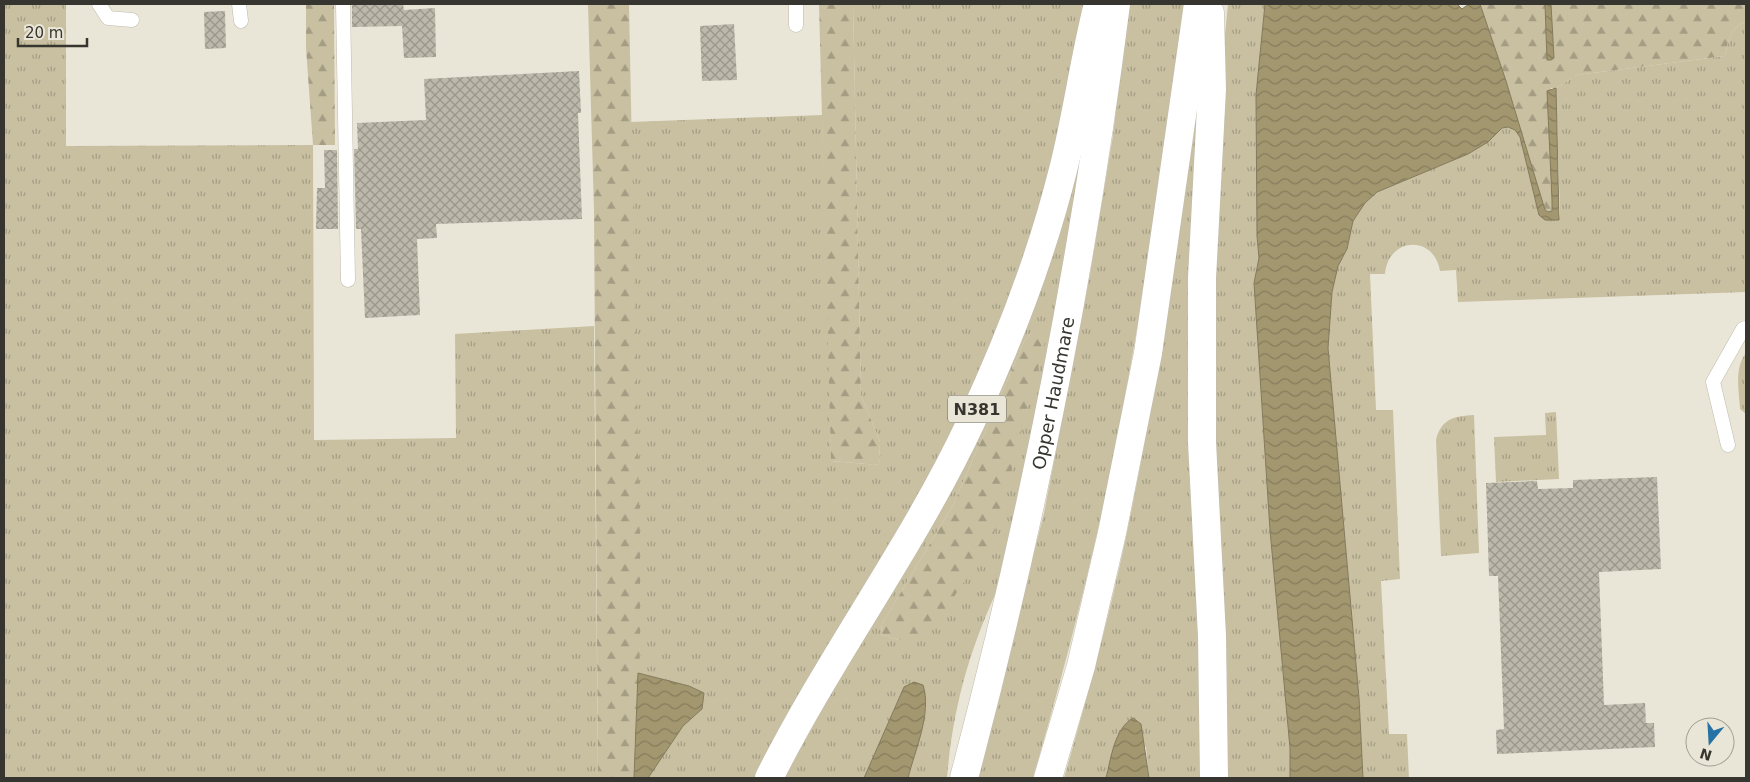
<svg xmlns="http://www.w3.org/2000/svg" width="1750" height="782" font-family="'DejaVu Sans',sans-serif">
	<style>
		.grass { fill: url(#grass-tufts); fill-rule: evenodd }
		.forest { fill: url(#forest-firs) }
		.water { fill: url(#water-waves); stroke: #827a5c }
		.building { fill: url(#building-cross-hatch) }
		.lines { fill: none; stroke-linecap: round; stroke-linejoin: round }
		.lane-casing { stroke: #bfbbad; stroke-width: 15 }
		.highway-casing { stroke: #bfbbad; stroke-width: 29 }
		.lane { stroke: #fff; stroke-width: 14 }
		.highway { stroke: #fff; stroke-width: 28 }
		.labels { text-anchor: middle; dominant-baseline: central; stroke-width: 4.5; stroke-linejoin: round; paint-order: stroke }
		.shield { fill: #eae6d7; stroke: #6c6a61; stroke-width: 1 }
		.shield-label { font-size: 16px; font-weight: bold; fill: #36352f }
		.street-label { font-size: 18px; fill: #36352f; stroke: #eae6d7 }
	</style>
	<defs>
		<pattern id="grass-tufts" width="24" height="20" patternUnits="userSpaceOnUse" patternTransform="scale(1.25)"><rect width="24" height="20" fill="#c9c0a2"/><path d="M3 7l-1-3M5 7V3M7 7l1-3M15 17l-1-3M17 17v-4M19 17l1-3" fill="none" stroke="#a49d84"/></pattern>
		<pattern id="forest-firs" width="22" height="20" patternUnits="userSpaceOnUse" patternTransform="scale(1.25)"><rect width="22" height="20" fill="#c9c0a2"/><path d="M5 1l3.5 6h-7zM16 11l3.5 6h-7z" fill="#a49d84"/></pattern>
		<pattern id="water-waves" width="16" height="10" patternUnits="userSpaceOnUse" patternTransform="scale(1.25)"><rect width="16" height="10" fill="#a3976f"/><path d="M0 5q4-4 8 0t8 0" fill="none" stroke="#867c5c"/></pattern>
		<pattern id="building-cross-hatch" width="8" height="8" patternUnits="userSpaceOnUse" patternTransform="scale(1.25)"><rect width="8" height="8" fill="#bcb8aa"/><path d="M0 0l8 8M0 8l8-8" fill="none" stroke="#9a968b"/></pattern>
	</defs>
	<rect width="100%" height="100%" fill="#eae6d7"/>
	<path class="grass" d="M 4,4 L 66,4 L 66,146 L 313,145 L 314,440 L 456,438 L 455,334 L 594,326 L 598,778 L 4,778 Z
		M 853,4 L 1088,4 L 1068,125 L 981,381 L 762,778 L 648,778 L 683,726 L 702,709 L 704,693 L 689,686 L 638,673 L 640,648 L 630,122 L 822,115 L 829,309 L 831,461 L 879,465 L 880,442 L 861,395 Z
		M 1128,4 L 1184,4 C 1161,180 1137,355 1098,529 C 1079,613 1057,695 1033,778 L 976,778 L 1044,513 L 1090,274 L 1113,135 Z
		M 1228,4 L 1265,4 L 1256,95 L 1257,236 L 1259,258 L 1254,283 L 1270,530 L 1290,748 L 1290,778 L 1223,778 L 1209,379 L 1224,44 Z
		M 1746,22 L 1746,292 L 1458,302 L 1456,270 L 1440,271 C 1434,234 1388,237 1385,274 L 1370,274 L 1376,410 L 1393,410 L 1400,579 L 1381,581 L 1389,734 L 1407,734 L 1409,778 L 1363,778 L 1359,698 L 1328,348 L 1332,292 L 1338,266 L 1347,249 L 1353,221 L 1365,203 L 1377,192 L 1468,154 L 1488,142 L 1501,128 L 1507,127 L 1515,130 L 1520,137 L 1539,215 L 1559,219 L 1560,214 L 1556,88 L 1577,75 L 1725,56 C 1729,40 1729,28 1746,22 Z
		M 1198,104 L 1207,778 L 1149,778 L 1146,747 L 1117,738 L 1106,778 L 1064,778 C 1087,698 1109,618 1126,537 C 1156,394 1177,249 1198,104 Z
		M 1087,129 L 1064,270 L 1001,582 C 970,647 953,706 947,778 L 908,778 L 926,708 L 904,687 L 864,778 L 779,778 L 898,574 ZM 1033,330 L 899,640 L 881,634 L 882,624 L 953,505 L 1024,342 Z
		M 1746,353 L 1746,414 L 1740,409 C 1739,391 1734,368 1746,353 Z
		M 1556,412 L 1559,479 L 1496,482 L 1494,437 L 1546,435 L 1545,413 Z
		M 1474,415 L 1479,553 L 1441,556 L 1436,440 C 1441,419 1454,416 1474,415 Z"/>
	<path class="forest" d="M 306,4 L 334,4 L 335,145 L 313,145 L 306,48 Z
		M 588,4 L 629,4 L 640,549 L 640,648 L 634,778 L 598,778 L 594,211 Z
		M 819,4 L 853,4 L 861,395 L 880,442 L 879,465 L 831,461 Z
		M 1480,4 L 1545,4 L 1547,60 L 1554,58 L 1551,4 L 1746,4 L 1746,22 C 1729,28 1729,40 1725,56 L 1577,75 L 1556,88 L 1551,88 L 1552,200 L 1552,211 L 1548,212 L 1545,210 L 1506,81 Z
		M 1033,330 L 1045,342 L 992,541 L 927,636 L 899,640 L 881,634 L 882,624 L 953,505 L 1024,342 Z"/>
	<path class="water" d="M 1265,4 L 1457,4 L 1462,9 L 1469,4 L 1480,4 L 1506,81 L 1545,210 L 1548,212 L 1552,211 L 1552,200 L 1547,91 L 1556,88 L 1559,220 L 1545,220 L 1539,215 L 1520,137 L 1515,130 L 1508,127 L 1502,128 L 1488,142 L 1468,154 L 1377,192 L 1365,203 L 1353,221 L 1347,249 L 1338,266 L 1332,292 L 1328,348 L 1359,698 L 1363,778 L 1290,778 L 1290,748 L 1270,530 L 1254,283 L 1259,258 L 1257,236 L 1256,95 Z
		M 1545,4 L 1551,4 L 1554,58 L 1551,60 L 1547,60 Z
		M 638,673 L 689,686 L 704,693 L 702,709 L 683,726 L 648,778 L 634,778 Z
		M 914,682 L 923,685 C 932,713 915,750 908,778 L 864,778 L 904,687 Z
		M 1133,718 L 1141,724 L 1149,778 L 1106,778 C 1111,759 1114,729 1133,718 Z"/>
	<path class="building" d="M 352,4 L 403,4 L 404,10 L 435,8 L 436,57 L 404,58 L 402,26 L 352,27 Z
		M 225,11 L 226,48 L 205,49 L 204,12 Z
		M 734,24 L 737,80 L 702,81 L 700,26 Z
		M 579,71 L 581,113 L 578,113 L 582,219 L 436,224 L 437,238 L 417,239 L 420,315 L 365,318 L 361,229 L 356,229 L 354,149 L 358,149 L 357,123 L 426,120 L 424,79 Z
		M 324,150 L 337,150 L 338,229 L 316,229 L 317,188 L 325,188 Z
		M 1657,477 L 1661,569 L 1599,572 L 1604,705 L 1645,703 L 1646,723 L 1654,723 L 1655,747 L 1497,754 L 1496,730 L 1504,729 L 1498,576 L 1489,576 L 1486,483 L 1537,481 L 1538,489 L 1573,488 L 1573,480 Z"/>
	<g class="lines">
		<g class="lane-casing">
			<path id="lane" d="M 99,4 L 108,18 L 132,20
				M 239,4 L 241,21
				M 343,4 L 348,280
				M 796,25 L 796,4
				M 1728,445 L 1713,382 L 1743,329 L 1746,328"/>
		</g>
		<g class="highway-casing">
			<g id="highway">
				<path d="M 1210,13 L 1212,89 L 1202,278 L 1202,442 L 1212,636 L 1214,778"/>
				<path d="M 769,778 C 830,656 913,546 971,422 C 1007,345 1042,254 1063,170 C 1077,115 1084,59 1098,4"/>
				<path id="s1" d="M 964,778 C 1032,522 1083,266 1116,4"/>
				<path d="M 1048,778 L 1081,666 L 1112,533 L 1148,353 L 1198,4"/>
			</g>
		</g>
		<use href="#lane" class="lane"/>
		<use href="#highway" class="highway"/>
	</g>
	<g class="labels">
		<rect class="shield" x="948" y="395.5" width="58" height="27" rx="4"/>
		<g class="shield-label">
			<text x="977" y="409">N381</text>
		</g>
		<g class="street-label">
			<text stroke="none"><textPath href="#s1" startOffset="395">Opper Haudmare</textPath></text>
		</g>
	</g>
	<rect width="1750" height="782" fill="none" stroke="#36352f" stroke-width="10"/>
	<g transform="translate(1710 742) rotate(198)"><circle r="24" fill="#eae6d7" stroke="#a29f94"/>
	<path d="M0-4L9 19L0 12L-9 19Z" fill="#2672a5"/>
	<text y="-8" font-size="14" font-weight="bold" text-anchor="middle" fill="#36352f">N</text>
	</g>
	<path d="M18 38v8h69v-8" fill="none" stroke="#36352f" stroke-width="2.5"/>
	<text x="25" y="38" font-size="15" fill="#36352f" stroke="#eae6d7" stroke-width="4" paint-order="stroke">20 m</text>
</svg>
